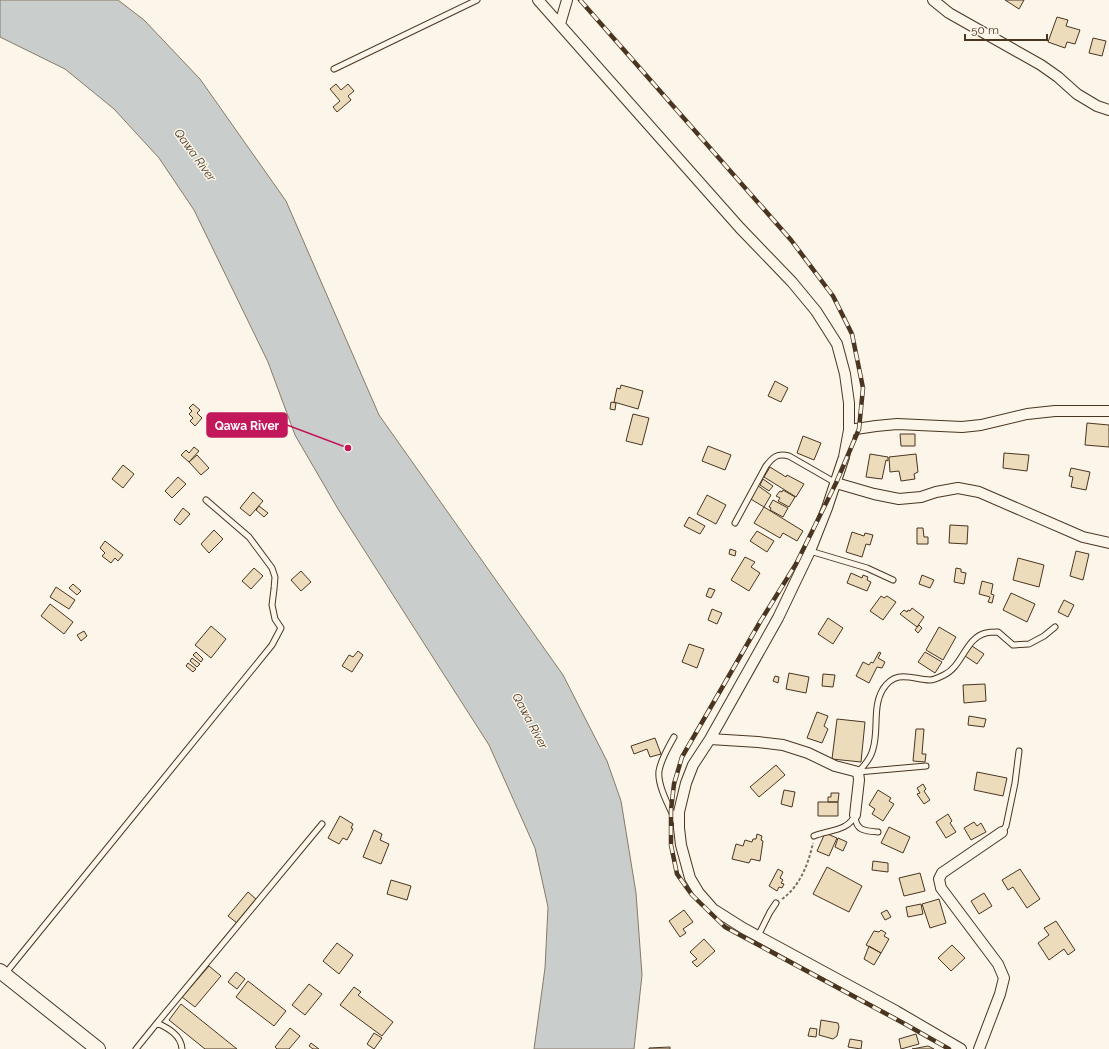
<svg xmlns="http://www.w3.org/2000/svg" width="1109" height="1049" font-family="Raleway,sans-serif">
	<style>
		.water { fill: #c9cecd; stroke: #887966 }
		.building { fill: #ecdcbc; stroke: #4a3520 }
		.lines { fill: none; stroke-linecap: round; stroke-linejoin: round }
		.lane-casing { stroke: #4a3520; stroke-width: 7 }
		.street-casing { stroke: #4a3520; stroke-width: 12 }
		.secondary-casing { stroke: #4a3520; stroke-width: 16 }
		.path { stroke: #7f6f5c; stroke-width: 2; stroke-dasharray: 3 2; stroke-linecap: butt }
		.lane { stroke: #fbf6e9; stroke-width: 5 }
		.street { stroke: #fbf6e9; stroke-width: 10 }
		.secondary { stroke: #fbf6e9; stroke-width: 14 }
		.rail-casing { stroke: #4a3520; stroke-width: 4.5 }
		.rail { stroke: #fbf6e9; stroke-width: 3; stroke-dasharray: 9; stroke-linecap: butt }
		.labels { text-anchor: middle; dominant-baseline: central; stroke-width: 3; stroke-linejoin: round; paint-order: stroke }
		.water-label { font-size: 12px; font-style: italic; fill: #4a3520; stroke: #fbf6e9 }
		.leader { fill: none; stroke: #c2185b; stroke-width: 1.5 }
		.callout-dot { fill: #c2185b; stroke: #fbf6e9; stroke-width: 1.5 }
		.callout { fill: #c2185b; stroke: #c2185b; stroke-width: 1.5 }
		.callout-label { font-size: 12px; text-anchor: middle; font-weight: bold; fill: #fff }
	</style>
	<rect width="100%" height="100%" fill="#fbf6e9"/>
	<path class="water" d="M 0,0 L 118,0 L 144,20 L 200,79 L 286,201 L 379,415 L 563,675 L 607,761 L 621,801 L 636,893 L 642,975 L 634,1049 L 534,1049 L 545,968 L 548,907 L 535,848 L 489,745 L 338,509 L 295,435 L 268,362 L 194,210 L 159,158 L 114,109 L 65,69 L 0,37 Z"/>
	<path class="building" d="M 1005,0 L 1024,0 L 1019,9 Z
		M 1057,17 L 1068,20 L 1066,26 L 1080,30 L 1075,44 L 1067,42 L 1065,48 L 1048,42 Z
		M 1093,38 L 1106,41 L 1102,56 L 1089,53 Z
		M 336,84 L 341,90 L 348,84 L 354,91 L 348,96 L 351,100 L 337,112 L 333,107 L 340,101 L 330,89 Z
		M 775,381 L 788,388 L 781,402 L 768,396 Z
		M 621,385 L 643,391 L 638,409 L 614,402 L 617,388 L 620,389 Z
		M 611,402 L 616,403 L 615,410 L 610,409 Z
		M 193,404 L 200,410 L 197,413 L 202,418 L 195,426 L 190,421 L 193,418 L 189,414 L 192,411 L 189,408 Z
		M 633,414 L 649,418 L 642,445 L 626,441 Z
		M 1087,423 L 1109,425 L 1109,447 L 1085,445 Z
		M 900,434 L 915,434 L 915,446 L 901,446 Z
		M 803,436 L 821,443 L 814,460 L 797,453 Z
		M 708,446 L 731,455 L 725,470 L 702,461 Z
		M 194,447 L 199,451 L 189,462 L 181,455 L 186,450 L 189,453 Z
		M 1004,453 L 1029,455 L 1027,471 L 1003,468 Z
		M 870,454 L 888,457 L 888,461 L 886,460 L 882,479 L 866,477 Z
		M 916,454 L 918,472 L 914,474 L 915,479 L 901,481 L 899,471 L 890,472 L 889,457 Z
		M 197,455 L 209,468 L 201,475 L 189,462 Z
		M 123,465 L 134,474 L 123,488 L 112,479 Z
		M 770,467 L 786,477 L 787,475 L 804,484 L 796,497 L 764,477 Z
		M 1071,468 L 1090,472 L 1086,490 L 1071,487 L 1073,477 L 1069,476 Z
		M 178,477 L 186,484 L 172,498 L 165,491 Z
		M 763,479 L 773,486 L 769,491 L 760,485 Z
		M 757,485 L 771,495 L 764,507 L 749,498 Z
		M 783,490 L 795,497 L 789,507 L 778,501 L 780,498 L 776,496 L 780,491 L 782,492 Z
		M 253,492 L 263,501 L 250,516 L 240,508 Z
		M 707,495 L 726,505 L 716,524 L 697,514 Z
		M 773,500 L 788,508 L 783,517 L 770,510 L 771,508 L 769,507 Z
		M 259,506 L 268,513 L 264,517 L 256,510 Z
		M 764,507 L 803,531 L 797,541 L 783,533 L 780,538 L 754,523 Z
		M 183,508 L 190,514 L 180,525 L 174,520 Z
		M 689,517 L 705,526 L 700,534 L 684,526 Z
		M 950,525 L 968,526 L 967,544 L 949,543 Z
		M 917,528 L 923,528 L 924,537 L 928,537 L 928,544 L 917,544 Z
		M 214,530 L 223,539 L 209,553 L 201,544 Z
		M 757,531 L 774,541 L 767,552 L 750,541 Z
		M 852,532 L 864,536 L 865,533 L 873,535 L 870,545 L 866,544 L 862,557 L 846,552 Z
		M 105,541 L 123,555 L 118,561 L 115,558 L 111,563 L 102,556 L 105,553 L 100,548 Z
		M 730,549 L 736,551 L 735,556 L 729,554 Z
		M 1076,551 L 1089,554 L 1083,580 L 1070,576 Z
		M 745,557 L 755,562 L 751,567 L 760,573 L 749,591 L 731,580 Z
		M 1018,558 L 1044,565 L 1039,587 L 1013,580 Z
		M 254,568 L 263,576 L 251,589 L 242,581 Z
		M 956,568 L 961,569 L 961,572 L 966,573 L 964,584 L 954,582 Z
		M 301,571 L 311,582 L 301,591 L 291,580 Z
		M 851,573 L 862,578 L 863,575 L 868,577 L 867,580 L 871,582 L 867,591 L 847,583 Z
		M 922,575 L 934,580 L 930,588 L 919,584 Z
		M 982,581 L 993,584 L 991,594 L 994,595 L 992,603 L 988,602 L 990,597 L 979,594 Z
		M 73,584 L 81,591 L 77,595 L 69,588 Z
		M 56,587 L 75,600 L 69,609 L 50,597 Z
		M 709,588 L 715,590 L 711,598 L 706,596 Z
		M 1011,593 L 1035,604 L 1027,622 L 1003,610 Z
		M 881,596 L 884,598 L 887,596 L 896,602 L 883,620 L 870,611 Z
		M 1064,600 L 1074,605 L 1068,617 L 1058,612 Z
		M 50,604 L 73,622 L 64,634 L 41,616 Z
		M 912,608 L 924,617 L 917,627 L 900,614 L 904,610 L 907,612 L 908,610 L 910,611 Z
		M 712,609 L 722,613 L 717,624 L 708,620 Z
		M 828,618 L 843,628 L 833,644 L 818,634 Z
		M 919,625 L 922,628 L 918,633 L 915,630 Z
		M 211,626 L 226,639 L 211,658 L 195,645 Z
		M 939,627 L 956,637 L 943,660 L 926,650 Z
		M 84,631 L 87,636 L 81,641 L 77,635 Z
		M 689,644 L 704,649 L 697,668 L 682,662 Z
		M 972,646 L 984,654 L 977,664 L 965,656 Z
		M 358,651 L 363,655 L 352,672 L 342,666 L 349,655 L 353,657 Z
		M 196,652 L 203,659 L 201,662 L 193,655 Z
		M 879,652 L 881,653 L 878,658 L 885,662 L 882,668 L 877,667 L 869,683 L 856,676 L 863,662 L 869,665 L 871,662 L 873,663 Z
		M 925,652 L 942,662 L 935,673 L 918,662 Z
		M 192,658 L 200,664 L 197,667 L 190,661 Z
		M 188,663 L 196,669 L 193,672 L 186,666 Z
		M 789,673 L 809,677 L 806,693 L 786,689 Z
		M 823,674 L 835,675 L 833,687 L 822,686 Z
		M 775,676 L 779,677 L 778,683 L 773,681 Z
		M 985,684 L 986,701 L 964,703 L 963,685 Z
		M 817,712 L 828,716 L 824,726 L 828,729 L 822,743 L 807,738 Z
		M 969,716 L 986,719 L 984,727 L 968,725 Z
		M 837,719 L 865,722 L 861,762 L 832,759 Z
		M 916,729 L 924,729 L 922,754 L 926,754 L 925,762 L 913,761 Z
		M 655,738 L 661,754 L 650,757 L 647,749 L 634,754 L 631,746 Z
		M 776,765 L 785,775 L 759,797 L 750,787 Z
		M 977,772 L 1007,778 L 1003,796 L 974,790 Z
		M 923,784 L 926,789 L 924,791 L 930,800 L 924,804 L 917,794 L 920,793 L 917,788 Z
		M 784,790 L 795,792 L 792,807 L 781,804 Z
		M 878,790 L 891,798 L 889,801 L 894,804 L 883,821 L 872,814 L 875,809 L 869,805 Z
		M 831,793 L 839,793 L 838,802 L 828,802 L 828,797 L 831,797 Z
		M 818,802 L 838,802 L 838,816 L 818,816 Z
		M 948,814 L 952,821 L 950,823 L 956,832 L 946,838 L 936,822 Z
		M 340,816 L 353,824 L 351,828 L 353,829 L 347,840 L 343,838 L 339,844 L 328,838 Z
		M 974,822 L 977,826 L 981,823 L 986,832 L 971,840 L 964,828 Z
		M 889,827 L 910,837 L 903,853 L 881,843 Z
		M 374,830 L 382,834 L 380,840 L 389,844 L 381,864 L 363,857 Z
		M 825,833 L 837,838 L 829,856 L 817,851 Z
		M 757,834 L 762,836 L 761,840 L 763,841 L 760,861 L 751,859 L 749,863 L 732,859 L 736,844 L 743,846 L 745,840 L 752,842 L 753,839 L 756,839 Z
		M 838,838 L 847,842 L 843,851 L 835,847 Z
		M 873,861 L 888,863 L 888,872 L 872,870 Z
		M 827,867 L 862,886 L 849,912 L 813,894 Z
		M 778,869 L 783,872 L 780,878 L 783,880 L 781,883 L 784,884 L 782,888 L 779,887 L 777,891 L 769,886 Z
		M 1020,869 L 1040,899 L 1027,908 L 1013,887 L 1008,890 L 1002,880 Z
		M 920,873 L 925,891 L 904,896 L 899,878 Z
		M 391,880 L 411,886 L 407,900 L 387,894 Z
		M 248,892 L 257,900 L 237,923 L 228,916 Z
		M 984,893 L 992,906 L 979,914 L 971,901 Z
		M 939,899 L 946,923 L 930,928 L 922,904 Z
		M 921,904 L 923,914 L 908,917 L 906,907 Z
		M 684,910 L 693,922 L 683,929 L 686,933 L 680,937 L 669,921 Z
		M 887,910 L 891,917 L 885,920 L 881,913 Z
		M 1056,921 L 1075,950 L 1068,955 L 1064,949 L 1049,960 L 1038,943 L 1049,935 L 1044,928 Z
		M 881,930 L 886,933 L 884,936 L 889,939 L 881,953 L 866,945 L 874,931 L 879,932 Z
		M 704,939 L 715,951 L 697,967 L 692,962 L 697,959 L 690,952 Z
		M 337,943 L 353,955 L 339,974 L 323,961 Z
		M 952,945 L 965,958 L 951,971 L 938,958 Z
		M 869,946 L 881,953 L 874,965 L 864,959 Z
		M 209,966 L 221,976 L 195,1007 L 182,997 Z
		M 236,972 L 245,979 L 237,989 L 228,982 Z
		M 248,981 L 286,1011 L 274,1026 L 236,997 Z
		M 309,984 L 322,994 L 305,1015 L 292,1005 Z
		M 354,987 L 361,992 L 358,995 L 393,1022 L 382,1036 L 340,1005 Z
		M 181,1004 L 237,1049 L 205,1049 L 169,1020 Z
		M 821,1020 L 838,1023 L 839,1027 L 837,1036 L 833,1039 L 819,1035 Z
		M 290,1028 L 300,1036 L 289,1049 L 277,1049 L 275,1047 Z
		M 810,1028 L 817,1029 L 816,1037 L 808,1036 Z
		M 374,1033 L 382,1038 L 374,1049 L 367,1044 Z
		M 916,1034 L 919,1044 L 901,1049 L 899,1039 Z
		M 850,1039 L 862,1041 L 861,1049 L 848,1047 Z
		M 311,1043 L 319,1049 L 313,1049 L 309,1046 Z
		M 928,1046 L 934,1049 L 912,1049 Z
		M 670,1047 L 670,1049 L 649,1049 L 649,1048 Z"/>
	<g class="lines">
		<g class="lane-casing">
			<path id="lane" d="M 334,69 L 477,0
				M 735,523 L 766,466 C 773,457 777,453 789,456 L 836,483
				M 810,551 L 867,568 L 893,580
				M 674,737 C 668,748 661,759 659,771 C 657,786 671,810 677,824
				M 858,772 C 865,765 871,758 873,749 C 879,730 872,707 883,689 C 896,669 911,679 930,680 C 934,680 940,677 944,675 C 963,666 965,638 986,633 C 989,632 994,632 998,632 L 1013,645 L 1029,644 L 1044,636 L 1055,627
				M 858,772 L 926,766
				M 855,816 C 856,831 865,831 878,832
				M 1002,832 L 1006,826 L 1015,783 L 1019,751
				M 814,836 C 828,830 849,831 855,815
				M 758,936 L 770,912 L 776,903
				M 5,974 L 272,645 L 281,628 L 275,619 L 272,605 L 274,589 L 275,577 L 272,568 L 249,537 L 206,500
				M 157,1023 L 322,824
				M 136,1049 L 157,1023 C 168,1028 181,1035 182,1049"/>
		</g>
		<g class="street-casing">
			<path id="street" d="M 538,0 L 740,228 L 792,282 L 816,311 L 837,344 L 845,374 L 849,403 L 849,430 L 844,457 L 827,508 L 810,551 L 778,618 L 710,739 L 693,765 L 686,783 L 679,812 L 679,828 L 681,845 L 690,878 L 699,893 L 713,909 L 743,928 L 896,1011 L 961,1049
				M 933,0 L 949,13 L 1041,65 L 1058,77 L 1077,94 L 1097,106 L 1109,110
				M 560,24 L 567,0
				M 849,430 L 876,426 L 897,424 L 962,427 L 981,425 L 1027,414 L 1055,411 L 1109,411
				M 836,483 L 874,494 L 899,499 L 921,497 L 936,492 L 958,488 L 979,492 L 1083,537 L 1109,543
				M 710,739 L 758,742 L 783,745 L 808,753 L 835,766 L 858,772 L 859,780 L 855,815
				M 979,1049 L 1000,994 L 1004,978 L 998,964 L 941,888 L 939,879 L 942,873 L 1002,832"/>
		</g>
		<g class="secondary-casing">
			<path id="secondary" d="M 0,971 L 98,1049"/>
		</g>
		<path class="path" d="M 782,899 C 800,886 808,865 813,843"/>
		<use href="#lane" class="lane"/>
		<use href="#street" class="street"/>
		<use href="#secondary" class="secondary"/>
		<g class="rail-casing">
			<path id="rail" d="M 580,0 L 791,240 L 833,296 L 852,334 L 863,388 L 859,429 L 836,483 L 796,564 L 760,622 L 682,757 L 674,784 L 671,810 L 671,845 L 677,874 L 692,895 L 725,927 L 905,1024 L 949,1049"/>
		</g>
		<use href="#rail" class="rail"/>
	</g>
	<g class="labels">
		<g class="water-label">
			<text transform="translate(195 155) rotate(54)">Qawa River</text>
			<text transform="translate(530 721) rotate(62)">Qawa River</text>
		</g>
	</g>
	<path class="leader" d="M348 448L287 425"/>
	<circle class="callout-dot" cx="348" cy="448" r="4"/>
	<rect class="callout" x="207" y="413" width="80" height="24" rx="4"/>
	<g class="callout-label">
		<text x="247" y="430">Qawa River</text>
	</g>
	<path d="M965 34v6h82v-6" fill="none" stroke="#4a3520" stroke-width="2"/>
	<text x="971" y="34" font-size="12" fill="#4a3520" stroke="#fbf6e9" stroke-width="3" paint-order="stroke">50 m</text>
</svg>
